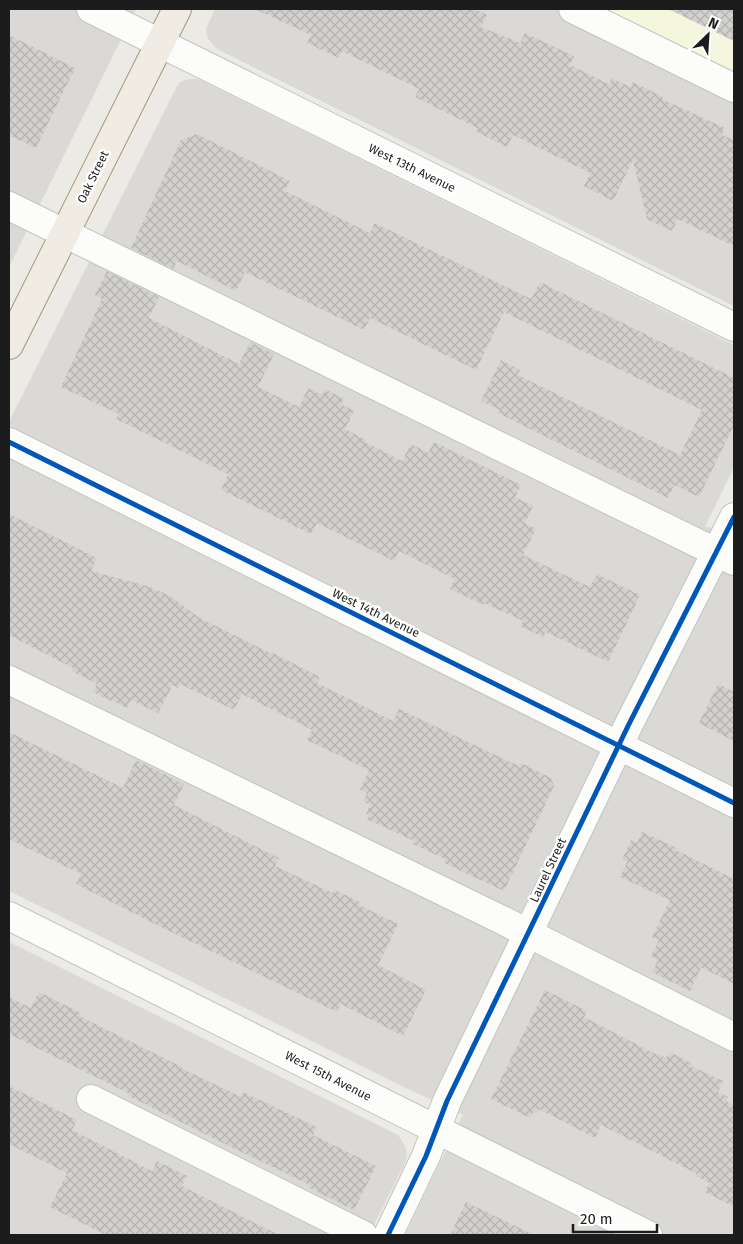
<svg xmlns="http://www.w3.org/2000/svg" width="743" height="1244" font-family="'Fira Sans',sans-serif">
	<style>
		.residential { fill: #dad9d6 }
		.education { fill: #f5f6de }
		.building { fill: url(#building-cross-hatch) }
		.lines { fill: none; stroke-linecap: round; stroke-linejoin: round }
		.minor-casing { stroke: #c3c3c0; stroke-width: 30 }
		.major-casing { stroke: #a19981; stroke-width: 30 }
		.minor { stroke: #fcfcfb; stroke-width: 28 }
		.major { stroke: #f0ece3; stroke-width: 28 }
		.cycleway-casing { stroke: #fff; stroke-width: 8 }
		.cycleway { stroke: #0057b8; stroke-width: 5 }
		.labels { text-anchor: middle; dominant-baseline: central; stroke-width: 5; stroke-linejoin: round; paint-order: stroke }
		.street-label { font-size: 12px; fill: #1c1c1c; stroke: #fff }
	</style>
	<defs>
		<pattern id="building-cross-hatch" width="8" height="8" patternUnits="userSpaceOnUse" patternTransform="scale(1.25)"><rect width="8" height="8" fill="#d3d1cd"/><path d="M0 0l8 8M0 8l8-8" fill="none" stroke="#b5b3af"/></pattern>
	</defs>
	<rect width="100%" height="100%" fill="#ebeae4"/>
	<path class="residential" d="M 9,9 L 136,9 L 9,267 Z
		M 215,9 L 573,9 L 734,88 L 734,306 L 217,49 L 208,39 L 206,29 Z
		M 190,79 L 196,79 L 202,81 L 734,345 L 734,467 L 705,527 L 734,530 L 734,1235 L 405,1235 L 463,1115 L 404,1087 L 9,891 L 9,422 L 176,88 L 180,82 L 185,80 Z
		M 9,942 L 398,1135 L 404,1144 L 407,1152 L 406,1161 L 369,1235 L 9,1235 Z"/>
	<path class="education" d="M 573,9 L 734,9 L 734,88 Z"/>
	<path class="building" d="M 255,9 L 475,9 L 487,15 L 481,27 L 520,43 L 525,33 L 574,56 L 570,65 L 609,84 L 612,78 L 630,87 L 633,82 L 663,97 L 662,99 L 725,128 L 722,135 L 734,140 L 734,246 L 678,219 L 672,231 L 647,219 L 633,160 L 613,201 L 584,186 L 590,173 L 513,135 L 507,147 L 475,131 L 477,128 L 415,97 L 419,89 L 342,51 L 339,58 L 307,43 L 311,35 Z
		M 668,9 L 734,9 L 734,41 Z
		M 9,35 L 75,68 L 36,148 L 9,135 Z
		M 197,134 L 290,181 L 285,191 L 370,233 L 375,223 L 531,299 L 540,282 L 734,378 L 734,425 L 699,497 L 674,485 L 668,498 L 498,413 L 500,410 L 481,401 L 501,360 L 520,370 L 518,375 L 680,455 L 702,410 L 504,312 L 476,370 L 370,318 L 364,330 L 245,272 L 236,291 L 177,261 L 173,269 L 131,248 L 181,140 Z
		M 107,271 L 159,297 L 149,318 L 239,364 L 250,342 L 274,354 L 258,387 L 299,407 L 308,388 L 322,395 L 325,389 L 344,399 L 341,404 L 354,411 L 345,429 L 366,440 L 365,442 L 402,461 L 411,444 L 428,453 L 434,442 L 521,485 L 515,497 L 533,506 L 525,523 L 536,529 L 523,555 L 590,587 L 597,574 L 640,595 L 608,662 L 546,632 L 543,637 L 520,626 L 523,621 L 484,603 L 483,605 L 450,589 L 455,579 L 399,551 L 394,561 L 317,523 L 311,534 L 221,490 L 228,474 L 116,419 L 119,414 L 61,387 L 102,299 L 95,295 Z
		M 9,514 L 97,558 L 91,571 L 147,586 L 162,592 L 176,600 L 198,617 L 272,654 L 273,653 L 320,677 L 317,683 L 393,721 L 399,709 L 519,766 L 521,763 L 551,778 L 554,786 L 504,891 L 444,863 L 445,859 L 413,844 L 414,841 L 367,819 L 369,815 L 366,814 L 370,805 L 363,801 L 367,793 L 360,790 L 369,770 L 307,740 L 312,730 L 242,694 L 234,710 L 180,684 L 178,688 L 173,685 L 158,713 L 131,700 L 127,708 L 93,692 L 97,684 L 72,671 L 73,668 L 9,635 Z
		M 718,684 L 734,692 L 734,741 L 699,723 Z
		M 9,732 L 123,788 L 136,760 L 184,784 L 174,805 L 279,858 L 275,866 L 333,893 L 335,890 L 360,902 L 359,905 L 398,924 L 378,965 L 426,990 L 403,1036 L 341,1004 L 337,1012 L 159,926 L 76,884 L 81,874 L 9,839 Z
		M 642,832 L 677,848 L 676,850 L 734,879 L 734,984 L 701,967 L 690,991 L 652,972 L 658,960 L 651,956 L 659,940 L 652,937 L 670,900 L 620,877 L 627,862 L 622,860 L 631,840 L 637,843 Z
		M 545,990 L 587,1011 L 584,1017 L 657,1055 L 658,1054 L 666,1058 L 669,1052 L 692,1063 L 691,1066 L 723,1081 L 718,1092 L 728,1097 L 726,1101 L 734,1105 L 734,1207 L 705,1192 L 709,1183 L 696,1176 L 697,1174 L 601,1125 L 595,1138 L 539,1109 L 537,1113 L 534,1111 L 530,1118 L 491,1099 Z
		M 39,992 L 81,1013 L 79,1016 L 182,1067 L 181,1068 L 241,1097 L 243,1092 L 317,1127 L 313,1135 L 376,1166 L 354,1210 L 309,1188 L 310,1185 L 219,1141 L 129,1096 L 130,1094 L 9,1034 L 9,997 L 31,1008 Z
		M 9,1086 L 77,1120 L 72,1130 L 152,1171 L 157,1161 L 187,1176 L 182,1186 L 279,1235 L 106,1235 L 50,1207 L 67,1173 L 9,1144 Z
		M 466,1202 L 534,1235 L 450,1235 Z"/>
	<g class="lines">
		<g class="minor-casing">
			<path id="minor" d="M 91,9 L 734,327
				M 573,9 L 734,88
				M 9,206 L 734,561
				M 9,442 L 734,803
				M 9,680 L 500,919 L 734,1037
				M 9,916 L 648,1235
				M 91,1099 L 363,1235
				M 388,1235 L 426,1156 L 447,1101 L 629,724 L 734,517"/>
		</g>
		<g class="major-casing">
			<path id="major" d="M 9,345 L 177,9"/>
		</g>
		<use href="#minor" class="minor"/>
		<use href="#major" class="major"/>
		<g class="cycleway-casing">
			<path id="cycleway" d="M 9,442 L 734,803
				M 388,1235 L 426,1156 L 447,1101 L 629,724 L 734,517"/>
		</g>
		<use href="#cycleway" class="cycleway"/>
	</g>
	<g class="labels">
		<g class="street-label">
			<text transform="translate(412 168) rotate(26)">West 13th Avenue</text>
			<text transform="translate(93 177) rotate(-64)">Oak Street</text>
			<text transform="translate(376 613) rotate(26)">West 14th Avenue</text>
			<text transform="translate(548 870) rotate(-65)">Laurel Street</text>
			<text transform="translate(328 1076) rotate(27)">West 15th Avenue</text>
		</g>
	</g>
	<rect width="743" height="1244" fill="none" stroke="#1c1c1c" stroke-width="20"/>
	<g transform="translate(708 35) rotate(25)" stroke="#ffffff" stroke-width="4" paint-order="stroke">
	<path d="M0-4L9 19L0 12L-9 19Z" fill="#1c1c1c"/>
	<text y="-8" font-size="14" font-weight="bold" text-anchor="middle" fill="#1c1c1c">N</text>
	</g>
	<path d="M573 1224v8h84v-8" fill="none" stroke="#1c1c1c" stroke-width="2.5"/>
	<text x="580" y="1224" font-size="15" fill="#1c1c1c" stroke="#ffffff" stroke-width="4" paint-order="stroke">20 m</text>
</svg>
